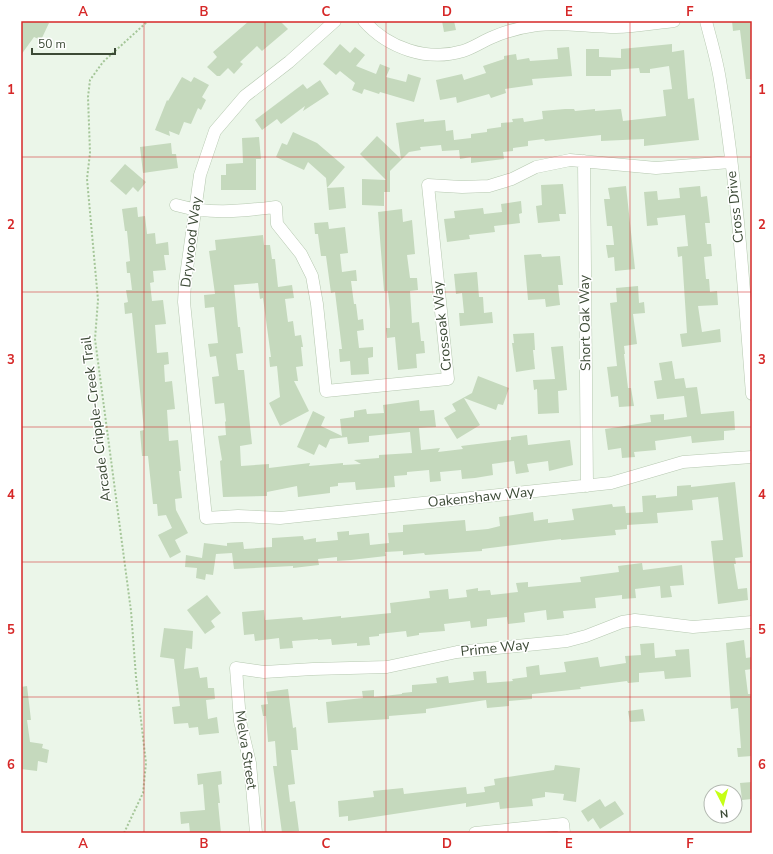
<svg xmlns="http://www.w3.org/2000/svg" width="773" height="854" font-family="'Nunito Sans',sans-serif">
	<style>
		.building { fill: #c5d9bd }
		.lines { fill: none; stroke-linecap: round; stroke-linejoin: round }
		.street-casing { stroke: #b6c8b0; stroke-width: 13 }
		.path { stroke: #a5c699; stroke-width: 2; stroke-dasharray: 2 2; stroke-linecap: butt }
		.street { stroke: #fff; stroke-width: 12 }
		.grid { fill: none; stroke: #d62828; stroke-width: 1; stroke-opacity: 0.55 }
		.labels { text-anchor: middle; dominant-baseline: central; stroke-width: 3; stroke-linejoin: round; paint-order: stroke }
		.street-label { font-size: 14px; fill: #3c4a36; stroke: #fff }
		.neatline { fill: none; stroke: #d62828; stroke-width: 1.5 }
		.grid-label { font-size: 13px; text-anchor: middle; font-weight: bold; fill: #d62828 }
	</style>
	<rect width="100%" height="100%" fill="#ebf6e9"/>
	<path class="building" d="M 21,21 L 45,21 L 49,23 L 41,40 L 34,37 L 21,55 Z
		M 249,21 L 280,21 L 288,29 L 262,51 L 257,46 L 240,62 L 243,64 L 234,74 L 228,68 L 220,76 L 217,76 L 207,67 L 217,57 L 213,52 Z
		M 442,21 L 454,21 L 456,30 L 444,32 Z
		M 732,21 L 752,21 L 752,79 L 746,79 L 740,30 L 733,31 Z
		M 340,44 L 350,53 L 355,47 L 365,55 L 356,66 L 376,74 L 380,64 L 390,68 L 386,77 L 406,82 L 408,74 L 421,78 L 414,102 L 380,92 L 379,94 L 364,89 L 362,94 L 352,90 L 355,83 L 340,71 L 336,75 L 323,64 Z
		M 672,44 L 672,52 L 684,50 L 688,99 L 694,98 L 699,140 L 644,146 L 644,139 L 601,141 L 601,135 L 545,141 L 544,139 L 528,141 L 528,146 L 513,148 L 513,151 L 503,152 L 504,159 L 471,163 L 471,157 L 460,159 L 459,150 L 442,151 L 441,145 L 420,147 L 421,150 L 409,152 L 390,171 L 390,192 L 384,192 L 384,206 L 362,205 L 362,179 L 386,180 L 360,154 L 377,136 L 401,159 L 396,123 L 424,119 L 424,122 L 445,120 L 446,131 L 453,130 L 454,140 L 471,138 L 471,134 L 487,132 L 487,129 L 501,127 L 501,123 L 513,122 L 512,119 L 523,118 L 524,122 L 543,119 L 542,111 L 565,109 L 574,109 L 575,111 L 595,109 L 595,111 L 621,109 L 623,121 L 666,116 L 663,90 L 672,89 L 669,66 L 650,69 L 650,73 L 640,73 L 639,68 L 611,70 L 611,76 L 586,76 L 586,49 L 599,49 L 599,57 L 621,58 L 621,49 Z
		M 569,47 L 572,76 L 532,79 L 533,85 L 505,89 L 506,93 L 491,98 L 489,94 L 457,103 L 456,97 L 440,100 L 436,80 L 462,74 L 464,80 L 486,73 L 483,66 L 504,59 L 504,56 L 516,54 L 517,60 L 529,58 L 530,61 L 558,59 L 557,48 Z
		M 182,77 L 191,82 L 194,77 L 209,85 L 202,97 L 206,100 L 201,110 L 198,108 L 191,124 L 184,122 L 179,135 L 169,131 L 170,136 L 155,130 L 167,100 L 168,101 Z
		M 320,80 L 329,94 L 303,111 L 305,106 L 281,124 L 277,119 L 262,130 L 255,120 L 303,84 L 307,89 Z
		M 293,132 L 317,143 L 345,167 L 327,188 L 326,178 L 308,162 L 304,170 L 276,157 L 282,143 L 287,145 Z
		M 259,137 L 261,159 L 256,159 L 256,190 L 221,190 L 221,175 L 226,175 L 226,164 L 243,163 L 242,138 Z
		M 171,143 L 172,154 L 176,154 L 178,168 L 143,173 L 140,147 Z
		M 125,164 L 146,182 L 138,192 L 133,187 L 126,195 L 110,181 Z
		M 563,184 L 566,214 L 559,214 L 560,221 L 538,223 L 536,206 L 542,205 L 541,185 Z
		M 626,186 L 635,269 L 615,271 L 614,257 L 608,258 L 606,245 L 614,245 L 612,226 L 607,226 L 604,199 L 610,199 L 608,188 Z
		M 700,186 L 701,197 L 707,196 L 710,223 L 705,223 L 707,244 L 711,244 L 712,256 L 704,257 L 706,279 L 709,279 L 710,292 L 717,291 L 718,305 L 698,306 L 702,332 L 720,329 L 721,342 L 682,347 L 680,334 L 687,333 L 682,256 L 678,257 L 677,247 L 688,246 L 685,215 L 657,218 L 658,225 L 647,226 L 644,192 L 657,191 L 658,200 L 680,198 L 679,188 Z
		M 344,187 L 346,208 L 329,210 L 327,188 Z
		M 521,201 L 522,213 L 519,214 L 520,223 L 494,226 L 495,232 L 469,235 L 470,239 L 447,242 L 444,219 L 455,218 L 454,211 L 483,208 L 484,214 L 502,212 L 501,204 Z
		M 137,207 L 138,217 L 145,216 L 147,234 L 155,233 L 156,244 L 168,242 L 169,255 L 164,255 L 166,270 L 153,271 L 154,282 L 150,283 L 152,301 L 163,300 L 166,324 L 155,325 L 157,353 L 168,352 L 169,364 L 164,365 L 165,382 L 172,381 L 175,409 L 167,410 L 169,441 L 178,440 L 181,471 L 179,471 L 182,498 L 175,499 L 176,510 L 188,533 L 175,540 L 181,552 L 170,558 L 158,535 L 172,528 L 166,515 L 158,516 L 157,504 L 153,504 L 148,456 L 142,456 L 140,431 L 144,430 L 132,313 L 125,314 L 124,303 L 128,302 L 126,290 L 132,290 L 130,273 L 127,273 L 126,262 L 130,261 L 127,231 L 125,231 L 122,209 Z
		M 402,209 L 403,222 L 412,220 L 415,254 L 407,255 L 410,278 L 417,278 L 418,290 L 410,291 L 412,323 L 419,322 L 421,341 L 424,341 L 425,353 L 416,354 L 417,368 L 398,370 L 395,337 L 387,338 L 386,328 L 390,328 L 390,311 L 388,291 L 384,291 L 378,212 Z
		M 328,222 L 329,229 L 345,227 L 348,253 L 340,254 L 342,272 L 356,270 L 357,281 L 351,281 L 354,304 L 356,304 L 358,320 L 363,319 L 364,330 L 357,331 L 359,348 L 373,347 L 373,357 L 368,358 L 369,374 L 351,375 L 350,361 L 340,362 L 339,349 L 342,349 L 335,292 L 331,293 L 326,256 L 321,256 L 318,234 L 315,234 L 314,223 Z
		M 263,235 L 264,245 L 270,245 L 272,259 L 275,259 L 278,287 L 292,285 L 294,298 L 285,299 L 288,322 L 293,321 L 295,336 L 301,335 L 303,347 L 301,347 L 303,366 L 296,367 L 298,381 L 294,381 L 309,411 L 280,426 L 269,403 L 280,397 L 277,366 L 270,367 L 269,357 L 271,357 L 263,298 L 260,299 L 258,283 L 234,285 L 238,327 L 240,327 L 243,353 L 236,354 L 238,370 L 244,370 L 252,444 L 240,446 L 241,466 L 269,464 L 269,468 L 310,463 L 309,466 L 343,463 L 343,465 L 361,464 L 354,460 L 379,458 L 379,455 L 412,453 L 410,432 L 369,436 L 369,442 L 348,444 L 347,437 L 330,439 L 326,448 L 319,444 L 314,455 L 297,447 L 313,411 L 325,417 L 321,426 L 342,436 L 340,419 L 354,417 L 354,411 L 366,409 L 367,414 L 384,413 L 383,405 L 419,400 L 420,411 L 434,410 L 436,427 L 419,428 L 421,450 L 440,448 L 438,452 L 463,449 L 461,446 L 511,440 L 511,437 L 527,435 L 528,445 L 570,440 L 573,465 L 549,471 L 548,461 L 527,464 L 529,472 L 516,474 L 514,461 L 492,464 L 493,475 L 475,478 L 462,479 L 461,470 L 440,472 L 441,481 L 430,482 L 429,470 L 407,472 L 407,475 L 394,476 L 395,487 L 356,490 L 355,482 L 338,483 L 338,486 L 330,487 L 330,493 L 298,497 L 297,486 L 267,492 L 267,496 L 223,497 L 220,461 L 222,460 L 218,436 L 226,435 L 225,422 L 226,421 L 224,403 L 215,404 L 212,377 L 219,376 L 216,356 L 210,357 L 208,344 L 218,343 L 214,307 L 205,308 L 204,295 L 215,294 L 209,251 L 216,250 L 215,240 Z
		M 541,254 L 542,257 L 560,256 L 563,285 L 558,285 L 560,305 L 546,307 L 545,299 L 528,300 L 524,255 Z
		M 477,272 L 479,297 L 483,297 L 484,313 L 492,312 L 493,323 L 460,326 L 459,313 L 464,313 L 462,293 L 456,294 L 454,274 Z
		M 638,286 L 639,303 L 644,302 L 645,313 L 633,314 L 637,344 L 624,346 L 625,354 L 624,354 L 628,388 L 631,388 L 634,406 L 619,407 L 618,396 L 611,397 L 607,367 L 617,366 L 610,303 L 617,302 L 616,288 Z
		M 534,333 L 535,350 L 533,350 L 535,369 L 516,372 L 512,343 L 514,343 L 513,334 Z
		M 563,346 L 567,390 L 558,391 L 559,413 L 538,414 L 537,389 L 534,390 L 533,380 L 555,379 L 551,347 Z
		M 672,361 L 675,379 L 684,378 L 686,388 L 697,387 L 701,414 L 734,411 L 735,430 L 724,431 L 724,440 L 692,443 L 691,436 L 655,441 L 656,450 L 634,452 L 635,457 L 622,458 L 621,448 L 608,450 L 605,429 L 651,422 L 650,415 L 664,414 L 664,420 L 687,417 L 684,396 L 657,399 L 654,381 L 662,380 L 659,363 Z
		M 478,376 L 509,388 L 503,405 L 498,404 L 496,410 L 464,398 L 480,425 L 457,439 L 444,418 L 456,411 L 452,404 L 472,393 Z
		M 735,482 L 743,557 L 735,558 L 736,564 L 734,564 L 738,589 L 747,588 L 748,600 L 718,604 L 711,541 L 723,540 L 718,497 L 692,500 L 693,510 L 657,513 L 658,523 L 627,525 L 627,529 L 615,530 L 616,535 L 561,540 L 561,539 L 482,549 L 482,551 L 425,555 L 424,553 L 403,555 L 403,551 L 385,552 L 386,556 L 351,560 L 337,561 L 337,557 L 318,559 L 319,565 L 293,568 L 293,566 L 234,569 L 232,553 L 216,554 L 213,575 L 206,574 L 205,580 L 196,578 L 197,568 L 185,567 L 186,555 L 202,558 L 204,543 L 227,546 L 227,543 L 243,542 L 244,549 L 272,547 L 272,538 L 303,536 L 304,540 L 316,538 L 316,542 L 338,540 L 337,532 L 349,531 L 349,535 L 369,533 L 370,545 L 389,543 L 388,533 L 403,532 L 403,525 L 465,520 L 466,531 L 488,529 L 500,526 L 499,517 L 533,512 L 534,521 L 548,519 L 548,523 L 574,520 L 572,509 L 612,504 L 613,507 L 625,506 L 626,513 L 643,512 L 642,496 L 656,495 L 656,498 L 677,496 L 677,486 L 691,485 L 691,487 Z
		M 642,563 L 643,570 L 682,565 L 684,585 L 670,586 L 672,597 L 661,598 L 660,586 L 635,589 L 636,598 L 622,599 L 622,595 L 595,598 L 596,608 L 563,611 L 564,618 L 547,620 L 546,610 L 524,613 L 525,622 L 508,624 L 507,617 L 487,619 L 487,626 L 471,628 L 470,621 L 444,624 L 445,631 L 419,633 L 419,635 L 407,637 L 406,631 L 379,634 L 379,636 L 369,637 L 370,645 L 357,646 L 357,643 L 332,645 L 331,639 L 318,640 L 318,639 L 292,641 L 293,648 L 280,649 L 279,638 L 255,641 L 254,634 L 244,635 L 242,612 L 264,610 L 265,620 L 302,617 L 303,620 L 341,616 L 341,618 L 391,613 L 390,603 L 430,598 L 429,591 L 448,589 L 449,599 L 467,597 L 466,590 L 478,588 L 478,591 L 490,590 L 491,595 L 518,592 L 516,583 L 528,582 L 528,587 L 581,582 L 580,577 L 619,572 L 618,566 Z
		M 207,595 L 221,613 L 211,621 L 215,627 L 205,634 L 187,610 Z
		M 164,628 L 193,631 L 192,649 L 186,648 L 184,669 L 198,667 L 200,678 L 207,677 L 208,688 L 214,688 L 215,699 L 206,700 L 208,719 L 217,717 L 219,733 L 199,735 L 198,727 L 189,728 L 188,723 L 174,724 L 172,707 L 180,706 L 174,659 L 160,657 Z
		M 744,640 L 746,658 L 752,657 L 752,669 L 745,670 L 748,694 L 752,694 L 752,756 L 738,757 L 737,748 L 741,748 L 738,708 L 731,709 L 726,643 Z
		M 654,643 L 655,658 L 676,656 L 675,650 L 689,649 L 691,677 L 665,679 L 664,671 L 639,673 L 639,682 L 628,683 L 627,681 L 580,687 L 581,689 L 532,694 L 532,699 L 509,701 L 509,706 L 487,708 L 486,700 L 426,709 L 426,713 L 389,716 L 389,719 L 328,723 L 326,702 L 363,698 L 362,691 L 374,690 L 374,697 L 402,694 L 402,693 L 412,692 L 412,685 L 437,683 L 436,678 L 448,676 L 449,683 L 474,680 L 473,672 L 486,671 L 487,683 L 513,681 L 512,679 L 527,677 L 526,667 L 539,665 L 540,675 L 566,672 L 564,662 L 598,657 L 600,667 L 626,663 L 625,656 L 641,655 L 640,644 Z
		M 27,686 L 31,720 L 27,720 L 30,742 L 43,744 L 42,748 L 49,750 L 47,763 L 38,761 L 37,771 L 21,769 L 21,687 Z
		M 288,689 L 293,728 L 296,727 L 298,750 L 291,750 L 295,784 L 288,785 L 290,802 L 295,801 L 299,831 L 282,833 L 273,766 L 277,766 L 275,741 L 268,742 L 266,716 L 263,716 L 261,705 L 268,704 L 266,692 Z
		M 643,709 L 645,721 L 630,722 L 628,711 Z
		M 555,765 L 580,768 L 576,802 L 563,800 L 564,794 L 545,792 L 545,797 L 532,799 L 533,806 L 500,809 L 499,802 L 466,807 L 466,803 L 348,821 L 348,816 L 339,817 L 338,801 L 374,797 L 373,791 L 403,788 L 404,794 L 466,787 L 467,794 L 485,792 L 484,787 L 495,785 L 494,779 L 554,770 Z
		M 221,771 L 222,784 L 218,785 L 220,803 L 218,803 L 221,833 L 190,833 L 189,823 L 181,824 L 180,812 L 205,810 L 203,784 L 198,785 L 197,774 Z
		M 752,782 L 752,799 L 742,800 L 740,783 Z
		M 600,799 L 605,807 L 615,801 L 624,814 L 600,829 L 593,818 L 588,822 L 581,811 Z"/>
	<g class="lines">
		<g class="street-casing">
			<path id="street" d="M 335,21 L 289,62 L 245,96 L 215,131 L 200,175 L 185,283 L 184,302 L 206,518 L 238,516 L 280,518 L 611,483 L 683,462 L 752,457
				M 364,21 C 388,48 427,62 463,51 C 473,48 483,41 493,37 C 507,31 522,27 537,25 C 563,22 590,27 616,27 C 635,27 655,23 674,21
				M 706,21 C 711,41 717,60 720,80 C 737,184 744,289 752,394
				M 584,161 L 587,486
				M 176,205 C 211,215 240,211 276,207 L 277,224 L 301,254 L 312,276 L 317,304 L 326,391 L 448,379 L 428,185 L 462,187 L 489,186 L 512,179 L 536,167 L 570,160 L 656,168 L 730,162
				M 256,833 L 250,763 L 240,721 L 236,668 L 264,672 L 313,669 L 387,667 L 457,652 L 567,641 L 586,636 L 622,622 L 635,620 L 693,627 L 752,622
				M 475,833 L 563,824 L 564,833"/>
		</g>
		<path class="path" d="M 124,833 L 143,793 L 146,763 L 136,677 L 131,611 L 95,339 L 98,300 L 87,179 L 90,153 L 88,97 L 90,80 L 103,62 L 148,21"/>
		<use href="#street" class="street"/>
	</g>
	<path class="grid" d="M 144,21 L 144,833M 265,21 L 265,833M 386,21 L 386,833M 508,21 L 508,833M 630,21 L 630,833M 21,157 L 752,157M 21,292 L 752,292M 21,427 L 752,427M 21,562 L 752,562M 21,697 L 752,697"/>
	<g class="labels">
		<g class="street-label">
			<text transform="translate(735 207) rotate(-96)">Cross Drive</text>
			<text transform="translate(191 242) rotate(-83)">Drywood Way</text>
			<text transform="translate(585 323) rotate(-91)">Short Oak Way</text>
			<text transform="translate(442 326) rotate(-96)">Crossoak Way</text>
			<text transform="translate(96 419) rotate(-97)">Arcade Cripple-Creek Trail</text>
			<text transform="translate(481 497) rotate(-6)">Oakenshaw Way</text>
			<text transform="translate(495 648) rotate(-6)">Prime Way</text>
			<text transform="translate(246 750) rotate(81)">Melva Street</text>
		</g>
	</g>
	<rect width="773" height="854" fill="none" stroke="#ffffff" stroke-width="44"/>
	<g transform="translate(723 804) rotate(174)"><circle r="19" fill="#ffffff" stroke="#b1b7af"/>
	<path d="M0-3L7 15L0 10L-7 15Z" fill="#c5ff16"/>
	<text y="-6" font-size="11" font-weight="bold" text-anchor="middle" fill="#3c4a36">N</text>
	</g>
	<path d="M32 48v6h83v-6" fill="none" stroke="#3c4a36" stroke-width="2"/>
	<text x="38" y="48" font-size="12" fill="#3c4a36" stroke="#ffffff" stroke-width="3" paint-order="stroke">50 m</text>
	<rect x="22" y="22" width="729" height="810" class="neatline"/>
	<g class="grid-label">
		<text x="83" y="16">A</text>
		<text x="204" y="16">B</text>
		<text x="326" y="16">C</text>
		<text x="447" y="16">D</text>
		<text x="569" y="16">E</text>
		<text x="690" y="16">F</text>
		<text x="11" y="94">1</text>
		<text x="762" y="94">1</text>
		<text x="11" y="229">2</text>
		<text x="762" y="229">2</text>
		<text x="11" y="364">3</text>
		<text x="762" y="364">3</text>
		<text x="11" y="499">4</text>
		<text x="762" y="499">4</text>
		<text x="11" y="634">5</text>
		<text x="762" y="634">5</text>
		<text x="11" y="769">6</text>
		<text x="762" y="769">6</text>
		<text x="83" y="848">A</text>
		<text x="204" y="848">B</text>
		<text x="326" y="848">C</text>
		<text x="447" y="848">D</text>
		<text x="569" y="848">E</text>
		<text x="690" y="848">F</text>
	</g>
</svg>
